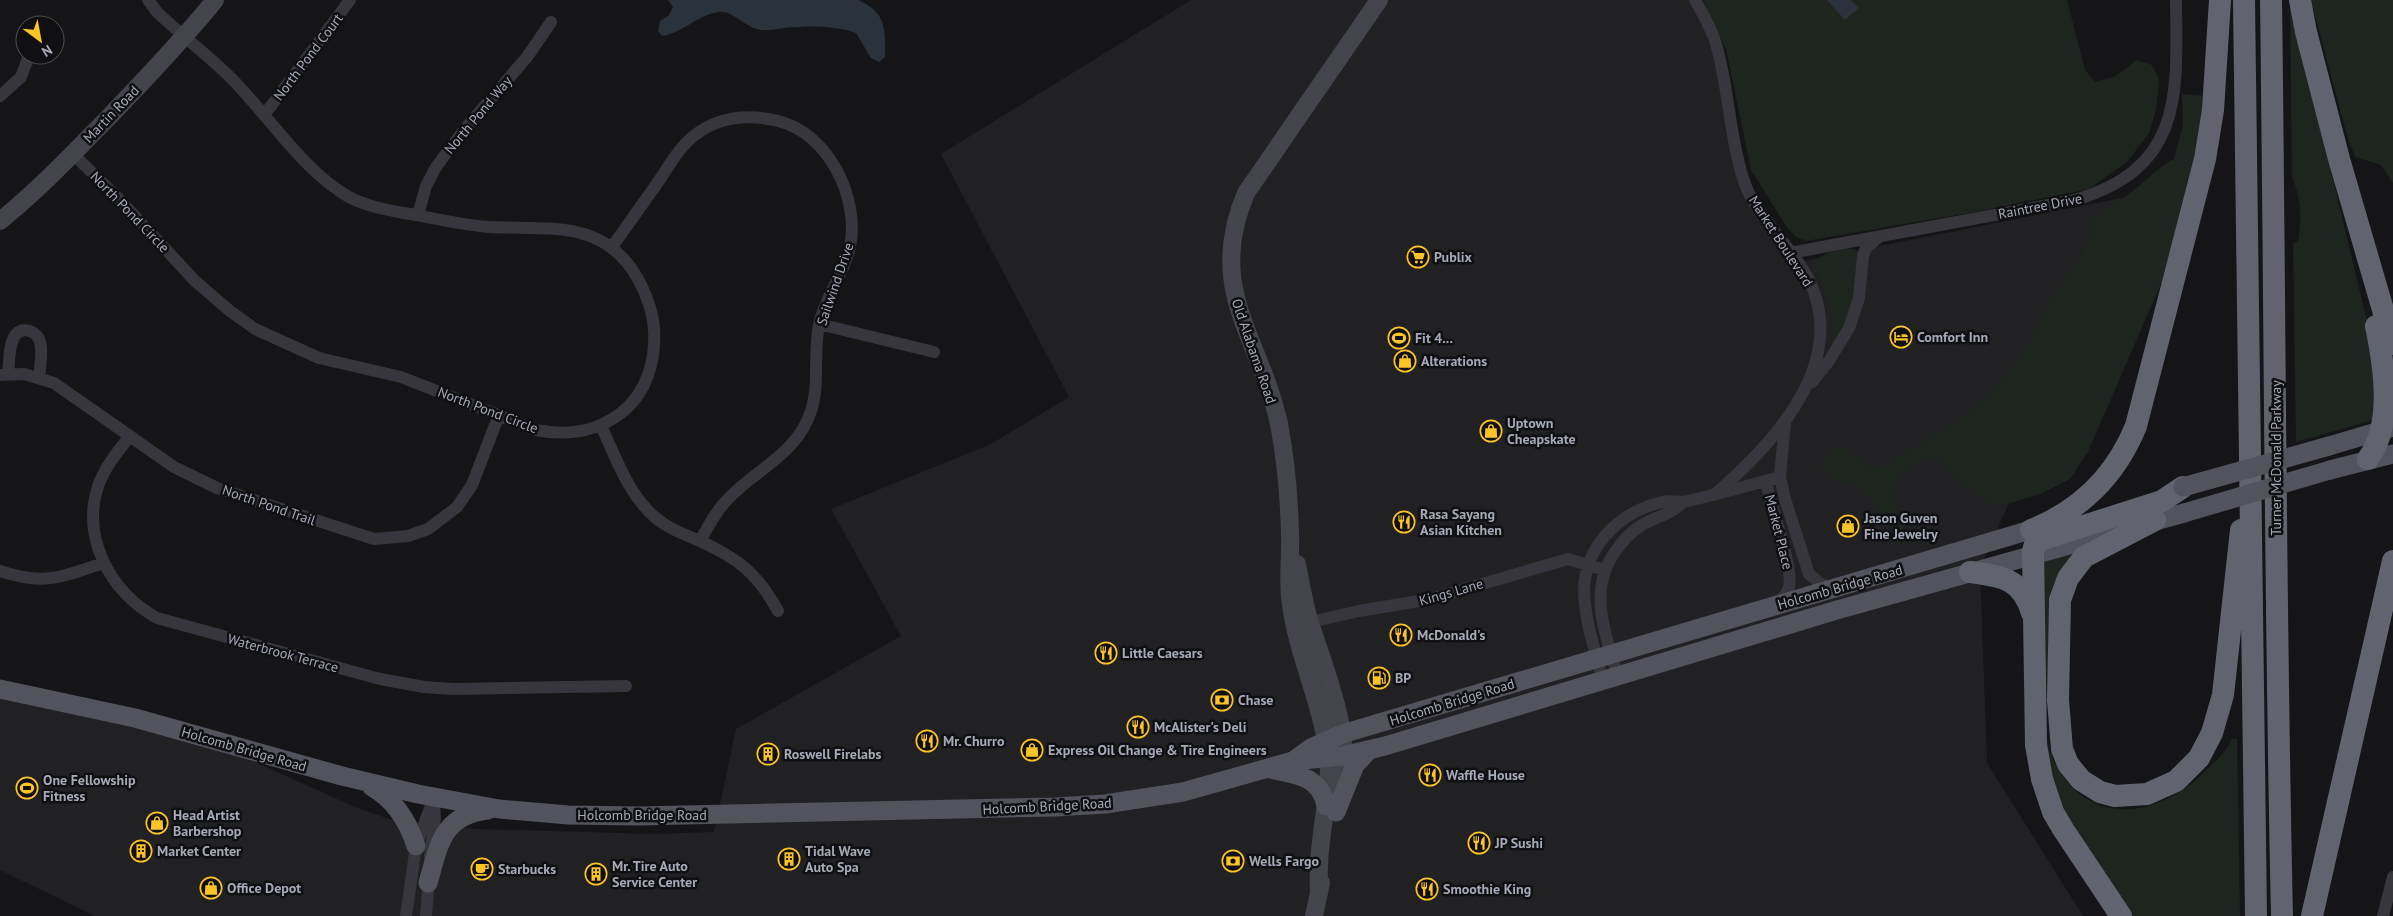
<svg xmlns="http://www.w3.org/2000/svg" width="2393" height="916" font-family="'PT Sans',sans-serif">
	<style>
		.built { fill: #212124 }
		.green { fill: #1d251e }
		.water { fill: #2a333c }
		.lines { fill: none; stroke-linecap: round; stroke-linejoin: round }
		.street { stroke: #36363c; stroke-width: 12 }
		.secondary { stroke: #44454c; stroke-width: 18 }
		.primary { stroke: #52535c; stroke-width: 19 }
		.highway { stroke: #61646e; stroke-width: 22 }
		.primary-bridge { stroke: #52535c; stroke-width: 19 }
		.labels { text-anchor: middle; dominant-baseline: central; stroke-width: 5; stroke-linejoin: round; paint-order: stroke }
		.street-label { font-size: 14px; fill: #a6aab8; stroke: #101012 }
		.poi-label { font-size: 14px; font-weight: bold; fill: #a6aab8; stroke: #101012; text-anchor: start }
	</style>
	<rect width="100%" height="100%" fill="#151517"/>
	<path class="built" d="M 1191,0 L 1689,0 L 1722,57 L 1746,182 L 1804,261 L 2147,193 L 1980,568 L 1987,763 L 2083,916 L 95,916 L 0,870 L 0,684 L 182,729 L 355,807 L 398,822 L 478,829 L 653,834 L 714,832 L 736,729 L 901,636 L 831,509 L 991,444 L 1069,397 L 941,154 Z"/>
	<path class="green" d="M 1703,0 L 2067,0 L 2085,70 L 2095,82 L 2116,76 L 2137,60 L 2152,65 L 2159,79 L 2156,110 L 2149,133 L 2127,162 L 2089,189 L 1974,212 L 1806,241 L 1796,237 L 1788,229 L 1751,170 L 1726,49 Z
		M 2290,0 L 2383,388 L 2373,420 L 2296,442 L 2293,244 L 2298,241 C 2302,219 2301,197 2292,177 Z
		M 2311,0 L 2393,0 L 2393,183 L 2381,165 L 2355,157 L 2346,132 Z
		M 2182,94 L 2205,96 L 2197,166 L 2172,258 L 2088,452 L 2070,479 L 2040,494 L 1998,507 C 1974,493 1955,480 1938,458 C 1925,458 1915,463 1905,471 C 1881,491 1900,511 1910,536 L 1907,544 L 1901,546 C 1894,533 1873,500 1862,491 C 1846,479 1832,484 1819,465 L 1836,445 C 1852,449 1860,464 1876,469 L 1904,454 L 1961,418 L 1997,388 L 2030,341 L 2047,305 L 2080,257 L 2092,232 L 2088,220 C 2106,210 2124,199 2140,185 C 2152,175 2160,166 2174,159 L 2183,125 Z
		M 1847,249 L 1854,249 L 1859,253 L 1856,302 L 1832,347 L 1831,312 L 1816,265 C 1818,252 1837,251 1847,249 Z
		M 2070,554 L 2071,557 L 2053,586 L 2049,604 C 2048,633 2048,662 2048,691 C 2047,710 2044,733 2050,752 C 2079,827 2155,823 2205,771 C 2215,762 2226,752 2232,739 L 2237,739 L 2240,916 L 2127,916 L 2061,819 L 2045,771 L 2040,563 Z"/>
	<path class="water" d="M 668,0 L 858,0 C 887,13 885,28 885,57 L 879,62 L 871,58 L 856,33 C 832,25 809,26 784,28 C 774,29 766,32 757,29 C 744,26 732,10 718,12 C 698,15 682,33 662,36 L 658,31 L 660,21 L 669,15 L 673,7 Z
		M 1827,0 L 1851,0 L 1859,8 L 1845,20 Z"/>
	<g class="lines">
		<path class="street" d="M 1695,0 C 1703,14 1712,29 1716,44 C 1729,88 1729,135 1743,178 C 1755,218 1790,243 1809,280 C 1850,364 1772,445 1714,495
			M 0,96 L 21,77 L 28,58
			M 265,114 L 350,0
			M 73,154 L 119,199 L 195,281 L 230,311 L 255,329 L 319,358 L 401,377 L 536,430 C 567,436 595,433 621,413 C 647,393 656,360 654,329 C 653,312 646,294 638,279 C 604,218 548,230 489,227 C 464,225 440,220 416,215 C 393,211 370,208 349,197 C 304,172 268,115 231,78 C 208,55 181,35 157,12 L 148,0
			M 418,215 L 426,186 L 436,167 L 464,130 L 527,57 L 551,22
			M 612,247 C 627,226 641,206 656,185 C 668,168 678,148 695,135 C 720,116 749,114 778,121 C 829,133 860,199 850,247 C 844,274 825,297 819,325 C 813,353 820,383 811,411 C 798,453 755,470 727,500 C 715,512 708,527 700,541
			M 1790,253 L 2075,200 C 2184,168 2177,94 2176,0
			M 819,324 L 934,352
			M 8,373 C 10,360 7,325 30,331 C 35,333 39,337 40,342 C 43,352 40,367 39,377
			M 0,375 L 24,374 L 54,383 L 174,467 L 217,488 L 374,539 L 408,536 L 428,529 L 457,507 L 472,485 L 499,415
			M 1812,382 L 1829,361 L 1849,328 L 1859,298 L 1863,256 L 1866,248 L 1879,237
			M 1785,423 L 1780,477 L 1785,499 L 1809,574 L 1821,584 L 1834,588
			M 601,426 C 616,457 628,495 656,518 C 669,529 684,534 700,541 C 739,559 757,573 778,611
			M 130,436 C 119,450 107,464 100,481 C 79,535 109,591 157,618 L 380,679 L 424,687 L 453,689 L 626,686
			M 1766,481 C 1770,506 1794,568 1789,587 C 1787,595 1781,599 1774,604
			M 0,571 C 44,586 62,577 103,563
			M 1302,624 L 1359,611 L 1431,599 L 1568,559 L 1605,570
			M 1618,677 C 1606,635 1587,591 1615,552 C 1621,543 1629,533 1639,527 C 1653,517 1669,516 1682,503
			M 1603,682 C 1596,653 1585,622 1584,592 C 1584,547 1619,512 1662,502 C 1671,500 1679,503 1688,501 C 1719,494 1750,485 1780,477
			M 430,856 L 435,818 L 434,804
			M 406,916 L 416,846 L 434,797
			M 426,916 L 429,876
			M 2383,916 L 2393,877"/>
		<path class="secondary" d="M 0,221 C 40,189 74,152 110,116 C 146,78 182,41 215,0
			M 1297,564 C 1301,584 1304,604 1310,623 C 1327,676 1354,737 1340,794
			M 1319,893 C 1318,874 1319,853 1322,833 C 1325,807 1331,782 1328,755 C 1322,703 1298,656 1291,605 C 1287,581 1291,557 1290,533 C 1289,497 1286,460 1279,424 C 1260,336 1205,290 1246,193 L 1379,0
			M 1314,916 L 1321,883"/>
		<path class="primary" d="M 2329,446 L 2393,427
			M 2330,470 L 2393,454
			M 0,689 L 135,718 L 342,776 L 418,794 L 499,809 L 568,815 L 639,816 L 1055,807 L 1105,804 L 1183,792 L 1293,761 L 1342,756 L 1385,746 L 1837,610 L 2184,513
			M 1296,759 L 1311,748 L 1342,734 L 2044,526
			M 1270,769 C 1295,774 1321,776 1326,806
			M 372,787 C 395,800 408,821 416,846
			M 1336,812 L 1355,765 L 1369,750
			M 428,883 C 439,845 442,815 488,810"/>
		<path class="highway" d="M 2244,0 L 2256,916
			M 2271,0 C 2275,305 2275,611 2282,916
			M 2300,0 L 2306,32 L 2339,159 L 2393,344
			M 2368,459 C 2393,425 2385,370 2376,326
			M 2155,520 L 2084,557 L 2068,578 L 2060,600 L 2058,700 L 2062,749 L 2068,764 L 2081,780 L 2100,792 L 2115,796 L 2147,794 L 2176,781 L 2199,758 L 2212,733 L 2223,695 L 2241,530
			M 2031,530 C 2080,511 2116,475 2136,426 L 2205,159 L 2213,110 L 2220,0
			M 1970,572 C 2001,576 2022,578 2032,613
			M 2121,916 L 2063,829 L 2053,812 L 2042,779 L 2036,745 L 2033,551 L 2035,544 L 2043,539 L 2162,501 L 2183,487
			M 2312,916 L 2393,561"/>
		<path class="primary-bridge" d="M 2183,487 L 2329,446
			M 2184,513 L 2330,470"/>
	</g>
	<defs>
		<g id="supermarket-ring" transform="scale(1.125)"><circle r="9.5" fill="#101012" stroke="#fdc427" stroke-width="1.5"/><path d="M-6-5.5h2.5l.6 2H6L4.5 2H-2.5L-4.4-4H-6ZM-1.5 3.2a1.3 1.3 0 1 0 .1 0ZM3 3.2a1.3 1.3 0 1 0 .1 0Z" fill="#fdc427"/></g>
		<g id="hotel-ring" transform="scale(1.125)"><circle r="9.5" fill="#101012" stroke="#fdc427" stroke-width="1.5"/><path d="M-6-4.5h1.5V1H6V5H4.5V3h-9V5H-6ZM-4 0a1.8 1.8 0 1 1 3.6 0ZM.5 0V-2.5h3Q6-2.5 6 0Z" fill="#fdc427"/></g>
		<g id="stadium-ring" transform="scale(1.125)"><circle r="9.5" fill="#101012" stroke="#fdc427" stroke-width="1.5"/><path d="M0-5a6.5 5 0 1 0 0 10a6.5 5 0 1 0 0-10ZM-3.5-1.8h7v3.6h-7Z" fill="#fdc427"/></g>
		<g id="shop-ring" transform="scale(1.125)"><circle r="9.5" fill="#101012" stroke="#fdc427" stroke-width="1.5"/><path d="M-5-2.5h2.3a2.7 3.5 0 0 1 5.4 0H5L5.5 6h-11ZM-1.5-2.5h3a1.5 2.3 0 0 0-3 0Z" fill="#fdc427"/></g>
		<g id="restaurant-ring" transform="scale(1.125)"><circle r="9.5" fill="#101012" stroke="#fdc427" stroke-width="1.5"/><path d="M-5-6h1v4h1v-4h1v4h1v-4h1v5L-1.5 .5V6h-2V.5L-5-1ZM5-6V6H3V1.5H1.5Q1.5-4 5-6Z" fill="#fdc427"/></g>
		<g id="fuel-ring" transform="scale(1.125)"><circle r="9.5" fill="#101012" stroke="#fdc427" stroke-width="1.5"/><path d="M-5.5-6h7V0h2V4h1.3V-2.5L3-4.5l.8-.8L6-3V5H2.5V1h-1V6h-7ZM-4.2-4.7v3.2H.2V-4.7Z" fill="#fdc427"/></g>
		<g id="bank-ring" transform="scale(1.125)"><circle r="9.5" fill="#101012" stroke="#fdc427" stroke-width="1.5"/><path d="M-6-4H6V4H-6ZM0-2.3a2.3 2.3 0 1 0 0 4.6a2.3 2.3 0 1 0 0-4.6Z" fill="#fdc427"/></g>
		<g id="building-ring" transform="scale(1.125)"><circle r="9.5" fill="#101012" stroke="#fdc427" stroke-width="1.5"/><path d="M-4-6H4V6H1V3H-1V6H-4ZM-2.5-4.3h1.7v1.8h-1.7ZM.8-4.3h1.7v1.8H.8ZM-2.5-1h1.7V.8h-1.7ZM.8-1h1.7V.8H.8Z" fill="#fdc427"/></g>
		<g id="cafe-ring" transform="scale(1.125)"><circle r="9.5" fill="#101012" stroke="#fdc427" stroke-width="1.5"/><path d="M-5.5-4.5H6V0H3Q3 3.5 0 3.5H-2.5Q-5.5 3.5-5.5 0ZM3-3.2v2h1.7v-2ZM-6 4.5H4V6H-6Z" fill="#fdc427"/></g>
	</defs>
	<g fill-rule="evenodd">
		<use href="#supermarket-ring" x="1418" y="257"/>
		<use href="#hotel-ring" x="1901" y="337"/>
		<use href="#stadium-ring" x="1399" y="338"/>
		<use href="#shop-ring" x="1405" y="361"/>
		<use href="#shop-ring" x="1491" y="431"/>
		<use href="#restaurant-ring" x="1404" y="522"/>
		<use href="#shop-ring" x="1848" y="526"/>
		<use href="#restaurant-ring" x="1401" y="635"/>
		<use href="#restaurant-ring" x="1106" y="653"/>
		<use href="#fuel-ring" x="1379" y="678"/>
		<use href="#bank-ring" x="1222" y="700"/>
		<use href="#restaurant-ring" x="1138" y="727"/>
		<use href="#restaurant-ring" x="927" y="741"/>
		<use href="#shop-ring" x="1032" y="750"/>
		<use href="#building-ring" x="768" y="754"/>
		<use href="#restaurant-ring" x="1430" y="775"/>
		<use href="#stadium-ring" x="27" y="788"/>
		<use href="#shop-ring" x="157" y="823"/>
		<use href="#restaurant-ring" x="1479" y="843"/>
		<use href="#building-ring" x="141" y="851"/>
		<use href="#building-ring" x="789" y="859"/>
		<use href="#bank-ring" x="1233" y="861"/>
		<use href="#cafe-ring" x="482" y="869"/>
		<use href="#building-ring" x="596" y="874"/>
		<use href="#shop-ring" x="211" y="888"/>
		<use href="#restaurant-ring" x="1427" y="889"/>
	</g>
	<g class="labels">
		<g class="street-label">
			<text transform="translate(308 57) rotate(-53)">North Pond Court</text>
			<text transform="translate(111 114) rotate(-46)">Martin Road</text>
			<text transform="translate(478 115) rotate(-50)">North Pond Way</text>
			<text transform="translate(2040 206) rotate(-11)">Raintree Drive</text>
			<text transform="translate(130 212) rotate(46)">North Pond Circle</text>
			<text transform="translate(1781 241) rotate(57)">Market Boulevard</text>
			<text transform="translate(835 284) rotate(-71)">Sailwind Drive</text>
			<text transform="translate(1254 351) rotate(71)">Old Alabama Road</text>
			<text transform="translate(488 410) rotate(21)">North Pond Circle</text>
			<text transform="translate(2276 458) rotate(-90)">Turner McDonald Parkway</text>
			<text transform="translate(269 505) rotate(19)">North Pond Trail</text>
			<text transform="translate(1779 532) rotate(76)">Market Place</text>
			<text transform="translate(1840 587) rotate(-16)">Holcomb Bridge Road</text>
			<text transform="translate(1451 592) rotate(-16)">Kings Lane</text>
			<text transform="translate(283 653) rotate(15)">Waterbrook Terrace</text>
			<text transform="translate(1452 702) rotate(-17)">Holcomb Bridge Road</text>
			<text transform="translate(244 749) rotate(16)">Holcomb Bridge Road</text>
			<text transform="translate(1047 806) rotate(-3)">Holcomb Bridge Road</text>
			<text x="642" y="815">Holcomb Bridge Road</text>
		</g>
		<g class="poi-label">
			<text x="1434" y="257">Publix</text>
			<text x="1917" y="337">Comfort Inn</text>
			<text x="1415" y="338">Fit 4...</text>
			<text x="1421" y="361">Alterations</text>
			<text x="1507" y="423">Uptown<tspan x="1507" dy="16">Cheapskate</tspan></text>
			<text x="1420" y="514">Rasa Sayang<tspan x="1420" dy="16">Asian Kitchen</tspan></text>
			<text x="1864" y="518">Jason Guven<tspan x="1864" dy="16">Fine Jewelry</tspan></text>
			<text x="1417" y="635">McDonald's</text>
			<text x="1122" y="653">Little Caesars</text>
			<text x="1395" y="678">BP</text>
			<text x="1238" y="700">Chase</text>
			<text x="1154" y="727">McAlister's Deli</text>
			<text x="943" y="741">Mr. Churro</text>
			<text x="1048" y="750">Express Oil Change &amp; Tire Engineers</text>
			<text x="784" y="754">Roswell Firelabs</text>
			<text x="1446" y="775">Waffle House</text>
			<text x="43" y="780">One Fellowship<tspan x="43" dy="16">Fitness</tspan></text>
			<text x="173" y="815">Head Artist<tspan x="173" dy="16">Barbershop</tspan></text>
			<text x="1495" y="843">JP Sushi</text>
			<text x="157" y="851">Market Center</text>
			<text x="805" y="851">Tidal Wave<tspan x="805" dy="16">Auto Spa</tspan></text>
			<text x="1249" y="861">Wells Fargo</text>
			<text x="612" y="866">Mr. Tire Auto<tspan x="612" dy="16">Service Center</tspan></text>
			<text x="498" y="869">Starbucks</text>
			<text x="227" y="888">Office Depot</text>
			<text x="1443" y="889">Smoothie King</text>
		</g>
	</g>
	<g transform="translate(40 40) rotate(148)"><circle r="24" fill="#101012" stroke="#4c4e54"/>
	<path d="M0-4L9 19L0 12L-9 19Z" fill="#fdc427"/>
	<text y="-8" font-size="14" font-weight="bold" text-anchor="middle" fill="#a6aab8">N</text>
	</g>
</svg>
